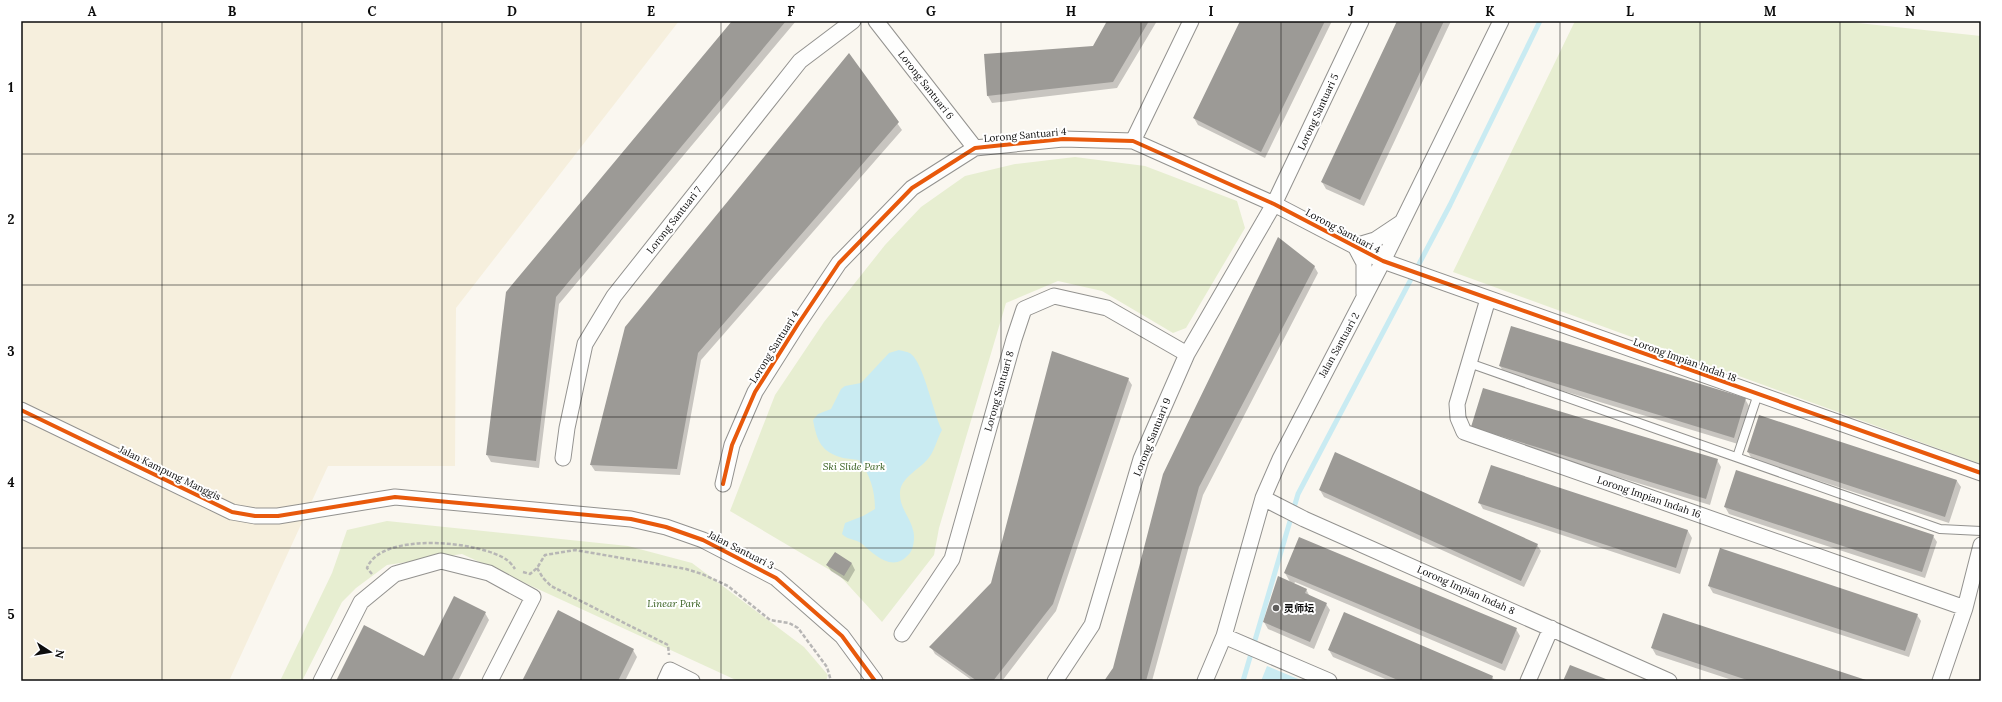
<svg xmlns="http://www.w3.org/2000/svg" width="2002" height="702" font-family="Lora,'Noto Sans SC',serif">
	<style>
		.farmland { fill: #f6efdd }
		.green { fill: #e7eed1 }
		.water { fill: #c9ebf2 }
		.shadow { fill: #0003 }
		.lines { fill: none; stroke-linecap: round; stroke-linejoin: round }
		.stream { stroke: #c9ebf2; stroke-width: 5 }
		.building { fill: #9c9a96 }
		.service-casing { stroke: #93928f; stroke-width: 10 }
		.minor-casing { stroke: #93928f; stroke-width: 17 }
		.path { stroke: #b7b6b5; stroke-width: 2.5; stroke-dasharray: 4 2; stroke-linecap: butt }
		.service { stroke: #fefefd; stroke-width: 8 }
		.minor { stroke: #fefefd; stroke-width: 15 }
		.cycleway-casing { stroke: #fff; stroke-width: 6 }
		.cycleway { stroke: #e8590c; stroke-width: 4 }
		.grid { fill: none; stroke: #0c0c0c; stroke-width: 1; stroke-opacity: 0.55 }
		.poi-dot { fill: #5f5e5c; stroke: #fff; stroke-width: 1.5 }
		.labels { text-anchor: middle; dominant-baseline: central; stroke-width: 4; stroke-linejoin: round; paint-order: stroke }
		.street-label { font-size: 10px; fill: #0c0c0c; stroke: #fff }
		.park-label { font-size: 10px; font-style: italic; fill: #386020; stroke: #fff }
		.poi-label { font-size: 10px; font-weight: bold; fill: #0c0c0c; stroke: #fff; text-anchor: start }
		.neatline { fill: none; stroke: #0c0c0c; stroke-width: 1.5 }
		.grid-label { font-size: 13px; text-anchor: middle; font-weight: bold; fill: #0c0c0c }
	</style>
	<rect width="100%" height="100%" fill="#faf7f0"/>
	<path class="farmland" d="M 21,21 L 679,21 L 456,308 L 455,466 L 328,466 L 229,681 L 21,681 Z"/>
	<path class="green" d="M 1575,21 L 1839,21 L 1981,36 L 1981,464 L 1453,272 Z
		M 1075,157 L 1145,166 L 1237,201 L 1245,228 L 1186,328 L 1173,333 L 1102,291 L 1058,281 L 1006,303 L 939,528 L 934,555 L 882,622 L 840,576 L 730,511 L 775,395 L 824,322 L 885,245 L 921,207 L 965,176 L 1015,164 Z
		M 387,521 L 628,546 L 692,563 L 804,647 L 828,675 L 826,681 L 738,681 L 462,554 L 387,565 L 356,588 L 342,602 L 302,681 L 280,681 L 332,573 L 347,530 Z"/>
	<path class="water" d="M 899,350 C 903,351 909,352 911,354 C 924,364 933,413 942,430 C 937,439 934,453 927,460 C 918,470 901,478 900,492 C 899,507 910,517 913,530 C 915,536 914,548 910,553 C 893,574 875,555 861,543 C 855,539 848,540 842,534 L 845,523 L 863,516 L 875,509 C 875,490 870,475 859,460 C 853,459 848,459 843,458 C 821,452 817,441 813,420 L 818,414 L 831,409 L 841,389 L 845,386 L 861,383 L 889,353 Z
		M 1267,666 L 1303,681 L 1261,681 Z"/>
	<path class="shadow" d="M 733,21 L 796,21 L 559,304 L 539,468 L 491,462 L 487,455 L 507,292 Z
		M 1108,21 L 1157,21 L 1117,88 L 992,103 L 988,96 L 985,55 L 1094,47 Z
		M 1241,21 L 1332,21 L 1265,158 L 1198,125 L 1194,118 Z
		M 1398,21 L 1451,21 L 1364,206 L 1326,189 L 1322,182 Z
		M 849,55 L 902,130 L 701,360 L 680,475 L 595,471 L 591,465 Z
		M 1314,266 L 1318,273 L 1203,495 L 1152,681 L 1105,681 L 1114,669 L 1164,475 Z
		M 1500,366 L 1745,399 L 1749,406 L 1738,444 L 1504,373 Z
		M 1128,379 L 1132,385 L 1056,611 L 1002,681 L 973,681 L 935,654 L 931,647 L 992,583 Z
		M 1472,427 L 1717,460 L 1721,467 L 1710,505 L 1476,434 Z
		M 1748,452 L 1957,481 L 1961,487 L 1949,523 L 1752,459 Z
		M 1491,467 L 1688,531 L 1692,538 L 1680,574 L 1483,509 L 1479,502 Z
		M 1320,490 L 1537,545 L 1541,551 L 1524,587 L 1324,497 Z
		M 1725,507 L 1933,536 L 1937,542 L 1925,578 L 1729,514 Z
		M 852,564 L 855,570 L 848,582 L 831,571 L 827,565 Z
		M 1285,573 L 1516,629 L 1520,636 L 1505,671 L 1295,582 L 1294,584 L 1306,589 L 1310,597 L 1326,604 L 1330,610 L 1314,649 L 1268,629 L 1264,622 L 1290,582 Z
		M 1709,586 L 1917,615 L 1921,621 L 1909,657 L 1713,593 Z
		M 485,613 L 489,620 L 458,681 L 337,681 L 424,657 Z
		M 1652,648 L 1867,681 L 1735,681 L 1656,655 Z
		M 633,650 L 637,657 L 625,681 L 523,681 Z
		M 1329,650 L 1492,677 L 1495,681 L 1390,681 L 1333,657 Z"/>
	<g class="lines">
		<path class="stream" d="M 1243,681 L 1298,494 L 1450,205 L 1540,21"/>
	</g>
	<path class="building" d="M 732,21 L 786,21 L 556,297 L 536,461 L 486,455 L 506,292 Z
		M 1107,21 L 1149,21 L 1113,82 L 987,96 L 984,54 L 1093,46 Z
		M 1240,21 L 1325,21 L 1261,152 L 1193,118 Z
		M 1397,21 L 1444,21 L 1360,200 L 1321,182 Z
		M 849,53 L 899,122 L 698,353 L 677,469 L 590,465 L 625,327 Z
		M 1278,237 L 1315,266 L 1199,487 L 1146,681 L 1104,681 L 1113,668 L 1163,474 Z
		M 1511,326 L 1746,398 L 1734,438 L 1499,366 Z
		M 1052,351 L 1129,378 L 1053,604 L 993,681 L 977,681 L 929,647 L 991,583 Z
		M 1483,388 L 1718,459 L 1706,499 L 1471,427 Z
		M 1759,415 L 1957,480 L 1945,517 L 1747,452 Z
		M 1335,452 L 1538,544 L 1521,581 L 1319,490 Z
		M 1491,465 L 1688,530 L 1676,568 L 1478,503 Z
		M 1736,470 L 1934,535 L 1922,572 L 1724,507 Z
		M 1299,537 L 1517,628 L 1502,664 L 1284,573 Z
		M 1720,548 L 1918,614 L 1905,651 L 1708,586 Z
		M 835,552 L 852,563 L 844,576 L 826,565 Z
		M 1278,576 L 1307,589 L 1305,593 L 1327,603 L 1310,642 L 1263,622 Z
		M 454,596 L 486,612 L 451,681 L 336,681 L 364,625 L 424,656 Z
		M 558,610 L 634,649 L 618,681 L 522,681 Z
		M 1344,612 L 1493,676 L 1491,681 L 1400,681 L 1328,650 Z
		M 1663,613 L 1869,681 L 1750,681 L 1651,648 Z
		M 1570,665 L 1611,681 L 1563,681 Z"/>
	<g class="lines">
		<g class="service-casing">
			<path id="service" d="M 1469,363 L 1940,529 L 1981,531
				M 1737,457 L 1758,394"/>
		</g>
		<g class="minor-casing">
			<path id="minor" d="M 876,21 L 975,148
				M 1133,141 L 1191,21
				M 1364,294 L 1364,263 L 1355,246 L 1375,240 L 1402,222
				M 1488,299 L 1457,404 L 1458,418 L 1464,432 L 1965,608
				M 21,410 L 232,512 L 255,516 L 278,516 L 395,497 L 631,519 L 666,527 L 703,540 L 776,578 L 842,636 L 875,681
				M 563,458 L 567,428 L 585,344 L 614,296 L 800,61 L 853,21
				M 723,484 L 732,445 L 755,392 L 798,324 L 839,263 L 912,188 L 975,148 L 1063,139 L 1133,141 L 1274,204 L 1383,261 L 1981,473
				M 1263,498 L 1304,519 L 1669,681
				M 902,634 L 952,559 L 1014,339 L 1024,309 L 1054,296 L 1107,308 L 1187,354
				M 1224,636 L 1329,681
				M 321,681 L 361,602 L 395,574 L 441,561 L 489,573 L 533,597 L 490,681
				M 665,681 L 670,670 L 692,681
				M 1055,681 L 1092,625 L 1141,459 L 1187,354 L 1274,204 L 1361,21
				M 1205,681 L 1224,636 L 1263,498 L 1280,459 L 1383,261 L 1501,21
				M 1528,681 L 1551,628
				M 1940,681 L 1965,608 L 1981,545"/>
		</g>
		<path class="path" d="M 537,568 L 543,578 L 551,586 L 668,645 L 669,655
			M 523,572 L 530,574 L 537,568 L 545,555 L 575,550 L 686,569 L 702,574 L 728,586 L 770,620 L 789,623 L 798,628 L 827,667 L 831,681
			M 372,574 L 367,568 C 381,531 480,541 507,560 C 510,562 513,566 515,569"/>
		<use href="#service" class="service"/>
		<use href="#minor" class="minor"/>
		<g class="cycleway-casing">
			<path id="cycleway" d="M 21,410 L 232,512 L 255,516 L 278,516 L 395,497 L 631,519 L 666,527 L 703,540 L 776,578 L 842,636 L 875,681
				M 723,484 L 732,445 L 755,392 L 798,324 L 839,263 L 912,188 L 975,148 L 1063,139 L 1133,141 L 1274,204 L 1383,261 L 1981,473"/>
		</g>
		<use href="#cycleway" class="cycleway"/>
	</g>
	<path class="grid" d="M 162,21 L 162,681M 302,21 L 302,681M 442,21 L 442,681M 581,21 L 581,681M 721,21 L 721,681M 861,21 L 861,681M 1001,21 L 1001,681M 1141,21 L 1141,681M 1281,21 L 1281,681M 1421,21 L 1421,681M 1560,21 L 1560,681M 1700,21 L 1700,681M 1840,21 L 1840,681M 21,154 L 1981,154M 21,285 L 1981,285M 21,417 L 1981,417M 21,548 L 1981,548"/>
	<circle class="poi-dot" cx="1276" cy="608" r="4"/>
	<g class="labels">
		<g class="street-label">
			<text transform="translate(926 85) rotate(52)">Lorong Santuari 6</text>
			<text transform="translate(1318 112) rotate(-65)">Lorong Santuari 5</text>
			<text transform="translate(1025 135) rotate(-5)">Lorong Santuari 4</text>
			<text transform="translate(674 220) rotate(-52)">Lorong Santuari 7</text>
			<text transform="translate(1343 231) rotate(28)">Lorong Santuari 4</text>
			<text transform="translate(1339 345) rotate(-61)">Jalan Santuari 2</text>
			<text transform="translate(774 347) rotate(-58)">Lorong Santuari 4</text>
			<text transform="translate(1685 360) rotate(20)">Lorong Impian Indah 18</text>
			<text transform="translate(999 391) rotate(-74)">Lorong Santuari 8</text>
			<text transform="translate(1152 437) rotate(-68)">Lorong Santuari 9</text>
			<text transform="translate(170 473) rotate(26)">Jalan Kampung Manggis</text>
			<text transform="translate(1649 497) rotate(19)">Lorong Impian Indah 16</text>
			<text transform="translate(741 550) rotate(27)">Jalan Santuari 3</text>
			<text transform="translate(1466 590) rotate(24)">Lorong Impian Indah 8</text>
		</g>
		<g class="park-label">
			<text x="854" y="466">Ski Slide Park</text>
			<text x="674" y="603">Linear Park</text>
		</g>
		<g class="poi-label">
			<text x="1284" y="608">灵师坛</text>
		</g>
	</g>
	<rect width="2002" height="702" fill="none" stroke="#ffffff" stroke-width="44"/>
	<g transform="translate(50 652) rotate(102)" stroke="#ffffff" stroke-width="3" paint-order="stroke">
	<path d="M0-3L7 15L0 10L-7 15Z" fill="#0c0c0c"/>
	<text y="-6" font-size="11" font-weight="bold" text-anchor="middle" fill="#0c0c0c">N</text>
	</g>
	<rect x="22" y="22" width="1958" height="658" class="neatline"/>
	<g class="grid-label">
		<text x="92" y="16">A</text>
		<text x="232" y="16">B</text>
		<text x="372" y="16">C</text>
		<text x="512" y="16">D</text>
		<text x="651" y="16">E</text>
		<text x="791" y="16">F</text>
		<text x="931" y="16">G</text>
		<text x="1071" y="16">H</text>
		<text x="1211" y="16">I</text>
		<text x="1351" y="16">J</text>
		<text x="1490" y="16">K</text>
		<text x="1630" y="16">L</text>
		<text x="1770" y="16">M</text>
		<text x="1910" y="16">N</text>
		<text x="11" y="92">1</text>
		<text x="11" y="224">2</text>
		<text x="11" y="356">3</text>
		<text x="11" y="487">4</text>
		<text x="11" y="619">5</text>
	</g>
</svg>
